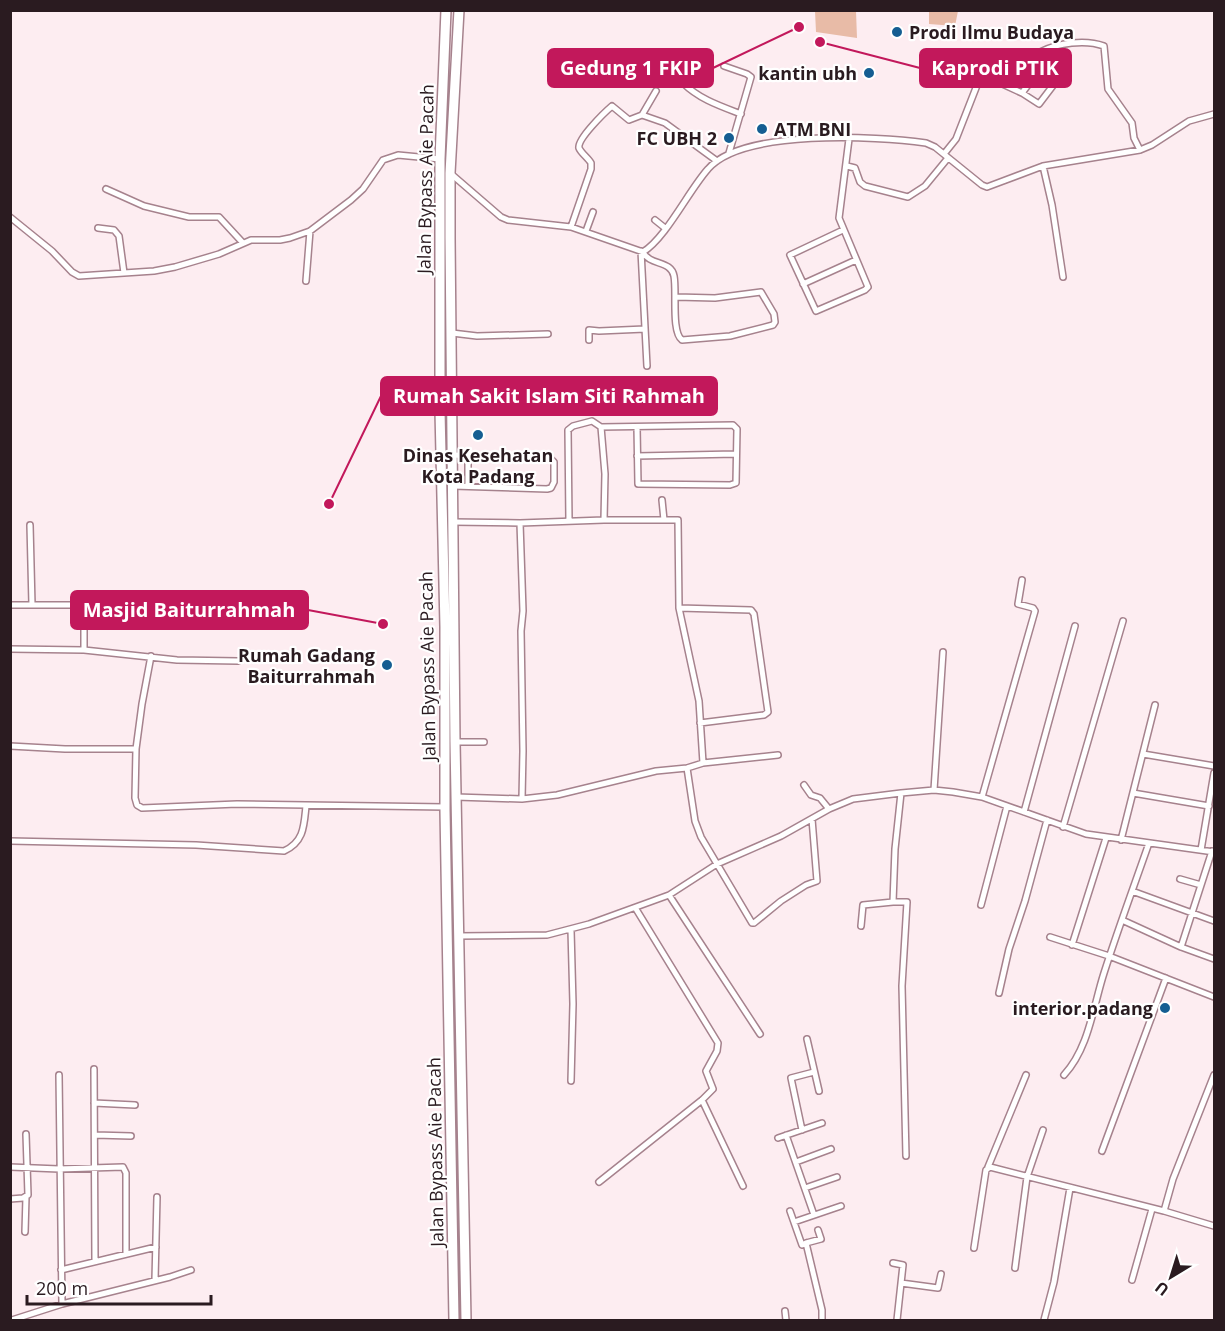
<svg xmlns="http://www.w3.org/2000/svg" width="1225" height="1331" font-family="'Open Sans',sans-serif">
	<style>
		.green { fill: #e8bba7 }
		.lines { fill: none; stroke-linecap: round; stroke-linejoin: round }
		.street-casing { stroke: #a6828d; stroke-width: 8 }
		.highway-casing { stroke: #a6828d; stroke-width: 12 }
		.street { stroke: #fff; stroke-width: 5 }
		.highway { stroke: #fff; stroke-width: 9 }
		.poi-dot { fill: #155e92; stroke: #fff; stroke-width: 2 }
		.labels { text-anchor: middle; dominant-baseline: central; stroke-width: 4.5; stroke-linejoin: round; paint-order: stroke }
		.poi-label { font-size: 18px; font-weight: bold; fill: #2a1b20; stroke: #fff; text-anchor: end }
		.street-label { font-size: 18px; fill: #2a1b20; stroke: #fff }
		.leader { fill: none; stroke: #c2185b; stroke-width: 2 }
		.callout-dot { fill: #c2185b; stroke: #fff; stroke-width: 2 }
		.callout { fill: #c2185b; stroke: #c2185b; stroke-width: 2 }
		.callout-label { font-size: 20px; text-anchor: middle; font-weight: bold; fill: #fff }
	</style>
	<rect width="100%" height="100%" fill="#fdedf1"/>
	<path class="green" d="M 815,11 L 856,11 L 857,38 L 816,32 Z
		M 929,11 L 958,11 L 955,26 L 929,24 Z"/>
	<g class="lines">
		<g class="street-casing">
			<path id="street" d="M 724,66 L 747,74 L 751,77 L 729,153
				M 683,83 C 699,99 720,106 741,114
				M 1022,93 L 1039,104 L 1058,79
				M 642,115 L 656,91
				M 944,154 L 956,139 L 981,75 L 983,75 L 1022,93 L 1043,65 L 1039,55 L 1040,52 C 1058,43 1085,39 1104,46 L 1108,89 L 1132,123 L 1134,138 L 1140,150
				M 847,166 L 855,168 L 860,182 L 865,186 L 908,197 L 925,186 L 948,158
				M 1043,166 L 1052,205 L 1063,277
				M 450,173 L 501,217 L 508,220 L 571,227 L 643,252 C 666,238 689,190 708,169 C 742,129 876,136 926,143 L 935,147 L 982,185 L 987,187 L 1043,166 L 1140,150 L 1152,145 L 1189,121 L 1214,114
				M 106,189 L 144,206 L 189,217 L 219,217 L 243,243
				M 10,217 L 52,251 L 72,272 L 79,276 L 154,271 L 175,267 L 219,254 L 251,240 L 280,240 L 290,238 L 310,231 L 351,200 L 363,189 L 383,160 L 398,155 L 440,159
				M 655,220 L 665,228
				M 571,227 L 591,169 L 591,163 C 588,158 581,153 579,148 C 577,139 605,112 612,106 L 629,120 L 642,115 L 665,123 L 717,161
				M 98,228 L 114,230 L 119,236 L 124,273
				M 843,230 L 790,255 L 816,311 L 865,290 L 868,287 L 839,218 L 849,139
				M 586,231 L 593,212
				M 641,251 L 647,366
				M 643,252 C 650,266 671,260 674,276 C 677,291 671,332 682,340 L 730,336 L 773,325 L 775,322 L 774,314 L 761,292 L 715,298 L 676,297
				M 306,281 L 310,231
				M 803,284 L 856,260
				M 452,333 L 477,336 L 548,334
				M 589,340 L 589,330 L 599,331 L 645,329
				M 452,455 L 550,458 L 554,462 L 554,482 L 551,488 L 547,489 L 453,486
				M 468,455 L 468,486
				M 637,456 L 736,454
				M 662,500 L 664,520
				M 604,520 L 605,474 L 601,427 L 733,425 L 737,429 L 736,483 L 730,485 L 638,484 L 637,427
				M 569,521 L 568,430 L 573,426 L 592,421 L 601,427
				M 453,522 L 520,523
				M 30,525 L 32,605
				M 10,605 L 75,605 L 82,607 L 84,615 L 84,650
				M 679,608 L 751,610 L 754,614 L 768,712 L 764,715 L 700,723
				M 10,649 L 84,650 L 177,660 L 238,661
				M 455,742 L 484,742
				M 10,746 L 65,749 L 136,749 L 135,798 L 137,805 L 142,808 L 237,804 L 445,807
				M 136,749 L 142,704 L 151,656
				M 1143,754 L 1214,766
				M 703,763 L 778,755
				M 687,768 L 695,821 L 701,837 L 752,923 L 754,923 L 781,901 L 806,885 L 817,881 L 812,819
				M 804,785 L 811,795 L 820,798 L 829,809
				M 934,790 L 943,652
				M 901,793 L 895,849 L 893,902 L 907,902 L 902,986 L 906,1156
				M 1133,793 L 1209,806
				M 456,797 L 522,799 L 557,795 L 656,771 L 687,768 L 703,763 L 699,701 L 679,608 L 678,520 L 604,520 L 520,523 L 523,611 L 521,631 L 523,751 L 522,799
				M 982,797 L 1035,611 L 1033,608 L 1018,604 L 1022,580
				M 1024,812 L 1075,626
				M 1063,827 L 1123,621
				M 1121,840 L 1155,705
				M 10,841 L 196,845 L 284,851 C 304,842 304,826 306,806
				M 1201,850 L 1214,773
				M 1180,879 L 1201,885
				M 1132,891 L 1214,921
				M 669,895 L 760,1034
				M 981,905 L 1007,806
				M 1122,920 L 1181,947 L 1214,959
				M 861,926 L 863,905 L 893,902
				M 571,930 L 573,1004 L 571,1081
				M 458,936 L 547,935 L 589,924 L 669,895 L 717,864 L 781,836 L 829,809 L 853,799 L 901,793 L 934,790 L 953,792 L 982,797 L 1086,834 L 1214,852
				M 1050,937 L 1109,956 L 1214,997
				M 1072,945 L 1106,838
				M 1181,947 L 1212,851
				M 999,993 L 1009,949 L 1025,901 L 1047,820
				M 807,1039 L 819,1091
				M 94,1069 L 95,1261
				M 59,1075 L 62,1304
				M 1064,1075 C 1089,1048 1093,1007 1104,973 C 1118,929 1134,886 1149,843
				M 702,1100 L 743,1186
				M 94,1103 L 135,1105
				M 802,1130 L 791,1078 L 814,1072
				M 95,1135 L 131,1136
				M 786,1135 L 814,1215
				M 778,1138 L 822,1123
				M 1102,1151 L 1166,978
				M 796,1162 L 831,1149
				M 10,1167 L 59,1169 L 123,1167 L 126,1173 L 126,1254
				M 988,1167 L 1026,1075
				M 599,1182 L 702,1100 L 713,1089 L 706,1071 L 717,1051 L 718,1043 L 636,909
				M 805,1188 L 837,1177
				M 10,1199 L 23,1198 L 28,1195 L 26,1134
				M 790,1211 L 802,1245 L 806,1243 L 822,1310 L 822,1320
				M 1164,1211 L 1173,1179 L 1214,1075
				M 794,1222 L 841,1206
				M 25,1232 L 26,1197
				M 806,1243 L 821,1239 L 818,1230
				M 974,1248 L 986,1170 L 990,1167 L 1164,1211 L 1214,1226
				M 893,1263 L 903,1265 L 897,1320
				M 1015,1268 L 1027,1177 L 1043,1130
				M 61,1270 L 156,1247
				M 155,1280 L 157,1197
				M 1132,1280 L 1152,1209
				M 901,1283 L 938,1288 L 941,1274
				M 785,1311 L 786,1320
				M 12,1320 L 62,1304 L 170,1277 L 191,1270
				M 1044,1320 L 1054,1282 L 1070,1188"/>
		</g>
		<g class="highway-casing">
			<path id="highway" d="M 446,10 L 440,159 L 440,411 L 445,627 L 445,810 L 454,1320
				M 459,10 L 450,173 L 450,238 L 455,742 L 466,1320"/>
		</g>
		<use href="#street" class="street"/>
		<use href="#highway" class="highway"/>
	</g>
	<g class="poi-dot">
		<circle cx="897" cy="32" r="6"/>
		<circle cx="869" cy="73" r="6"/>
		<circle cx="762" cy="129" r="6"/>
		<circle cx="729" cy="138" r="6"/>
		<circle cx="478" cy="435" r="6"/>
		<circle cx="387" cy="665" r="6"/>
		<circle cx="1165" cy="1008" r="6"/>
	</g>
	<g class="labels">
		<g class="poi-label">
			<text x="909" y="32" text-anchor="start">Prodi Ilmu Budaya</text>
			<text x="857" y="73">kantin ubh</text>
			<text x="774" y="129" text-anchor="start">ATM BNI</text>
			<text x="717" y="138">FC UBH 2</text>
			<text x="478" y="455" text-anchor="middle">Dinas Kesehatan<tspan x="478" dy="21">Kota Padang</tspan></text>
			<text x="375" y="655">Rumah Gadang<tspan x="375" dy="21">Baiturrahmah</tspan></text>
			<text x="1153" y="1008">interior.padang</text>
		</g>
		<g class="street-label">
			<text transform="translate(425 179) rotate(-89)">Jalan Bypass Aie Pacah</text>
			<text transform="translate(427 666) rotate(-91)">Jalan Bypass Aie Pacah</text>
			<text transform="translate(435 1152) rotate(-91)">Jalan Bypass Aie Pacah</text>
		</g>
	</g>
	<path class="leader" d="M820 42L920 68M799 27L713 68M329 504L381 396M383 624L308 610"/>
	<g class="callout-dot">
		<circle cx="820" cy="42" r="6"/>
		<circle cx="799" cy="27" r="6"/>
		<circle cx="329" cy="504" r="6"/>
		<circle cx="383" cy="624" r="6"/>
	</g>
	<g class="callout">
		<rect x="920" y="49" width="151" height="38" rx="6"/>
		<rect x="548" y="49" width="165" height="38" rx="6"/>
		<rect x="381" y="377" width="336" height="38" rx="6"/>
		<rect x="71" y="591" width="237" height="38" rx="6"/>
	</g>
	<g class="callout-label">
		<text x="995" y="75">Kaprodi PTIK</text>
		<text x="631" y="75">Gedung 1 FKIP</text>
		<text x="549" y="403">Rumah Sakit Islam Siti Rahmah</text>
		<text x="189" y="617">Masjid Baiturrahmah</text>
	</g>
	<rect width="1225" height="1331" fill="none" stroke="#2a1b20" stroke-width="24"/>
	<g transform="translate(1171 1277) rotate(218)" stroke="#ffffff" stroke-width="4.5" paint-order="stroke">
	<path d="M0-4.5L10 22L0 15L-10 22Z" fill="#2a1b20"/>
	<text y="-9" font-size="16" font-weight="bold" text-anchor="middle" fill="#2a1b20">U</text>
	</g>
	<path d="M27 1295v9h184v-9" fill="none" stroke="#2a1b20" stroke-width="3"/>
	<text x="36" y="1295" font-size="18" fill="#2a1b20" stroke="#ffffff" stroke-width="4.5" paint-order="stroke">200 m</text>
</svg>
